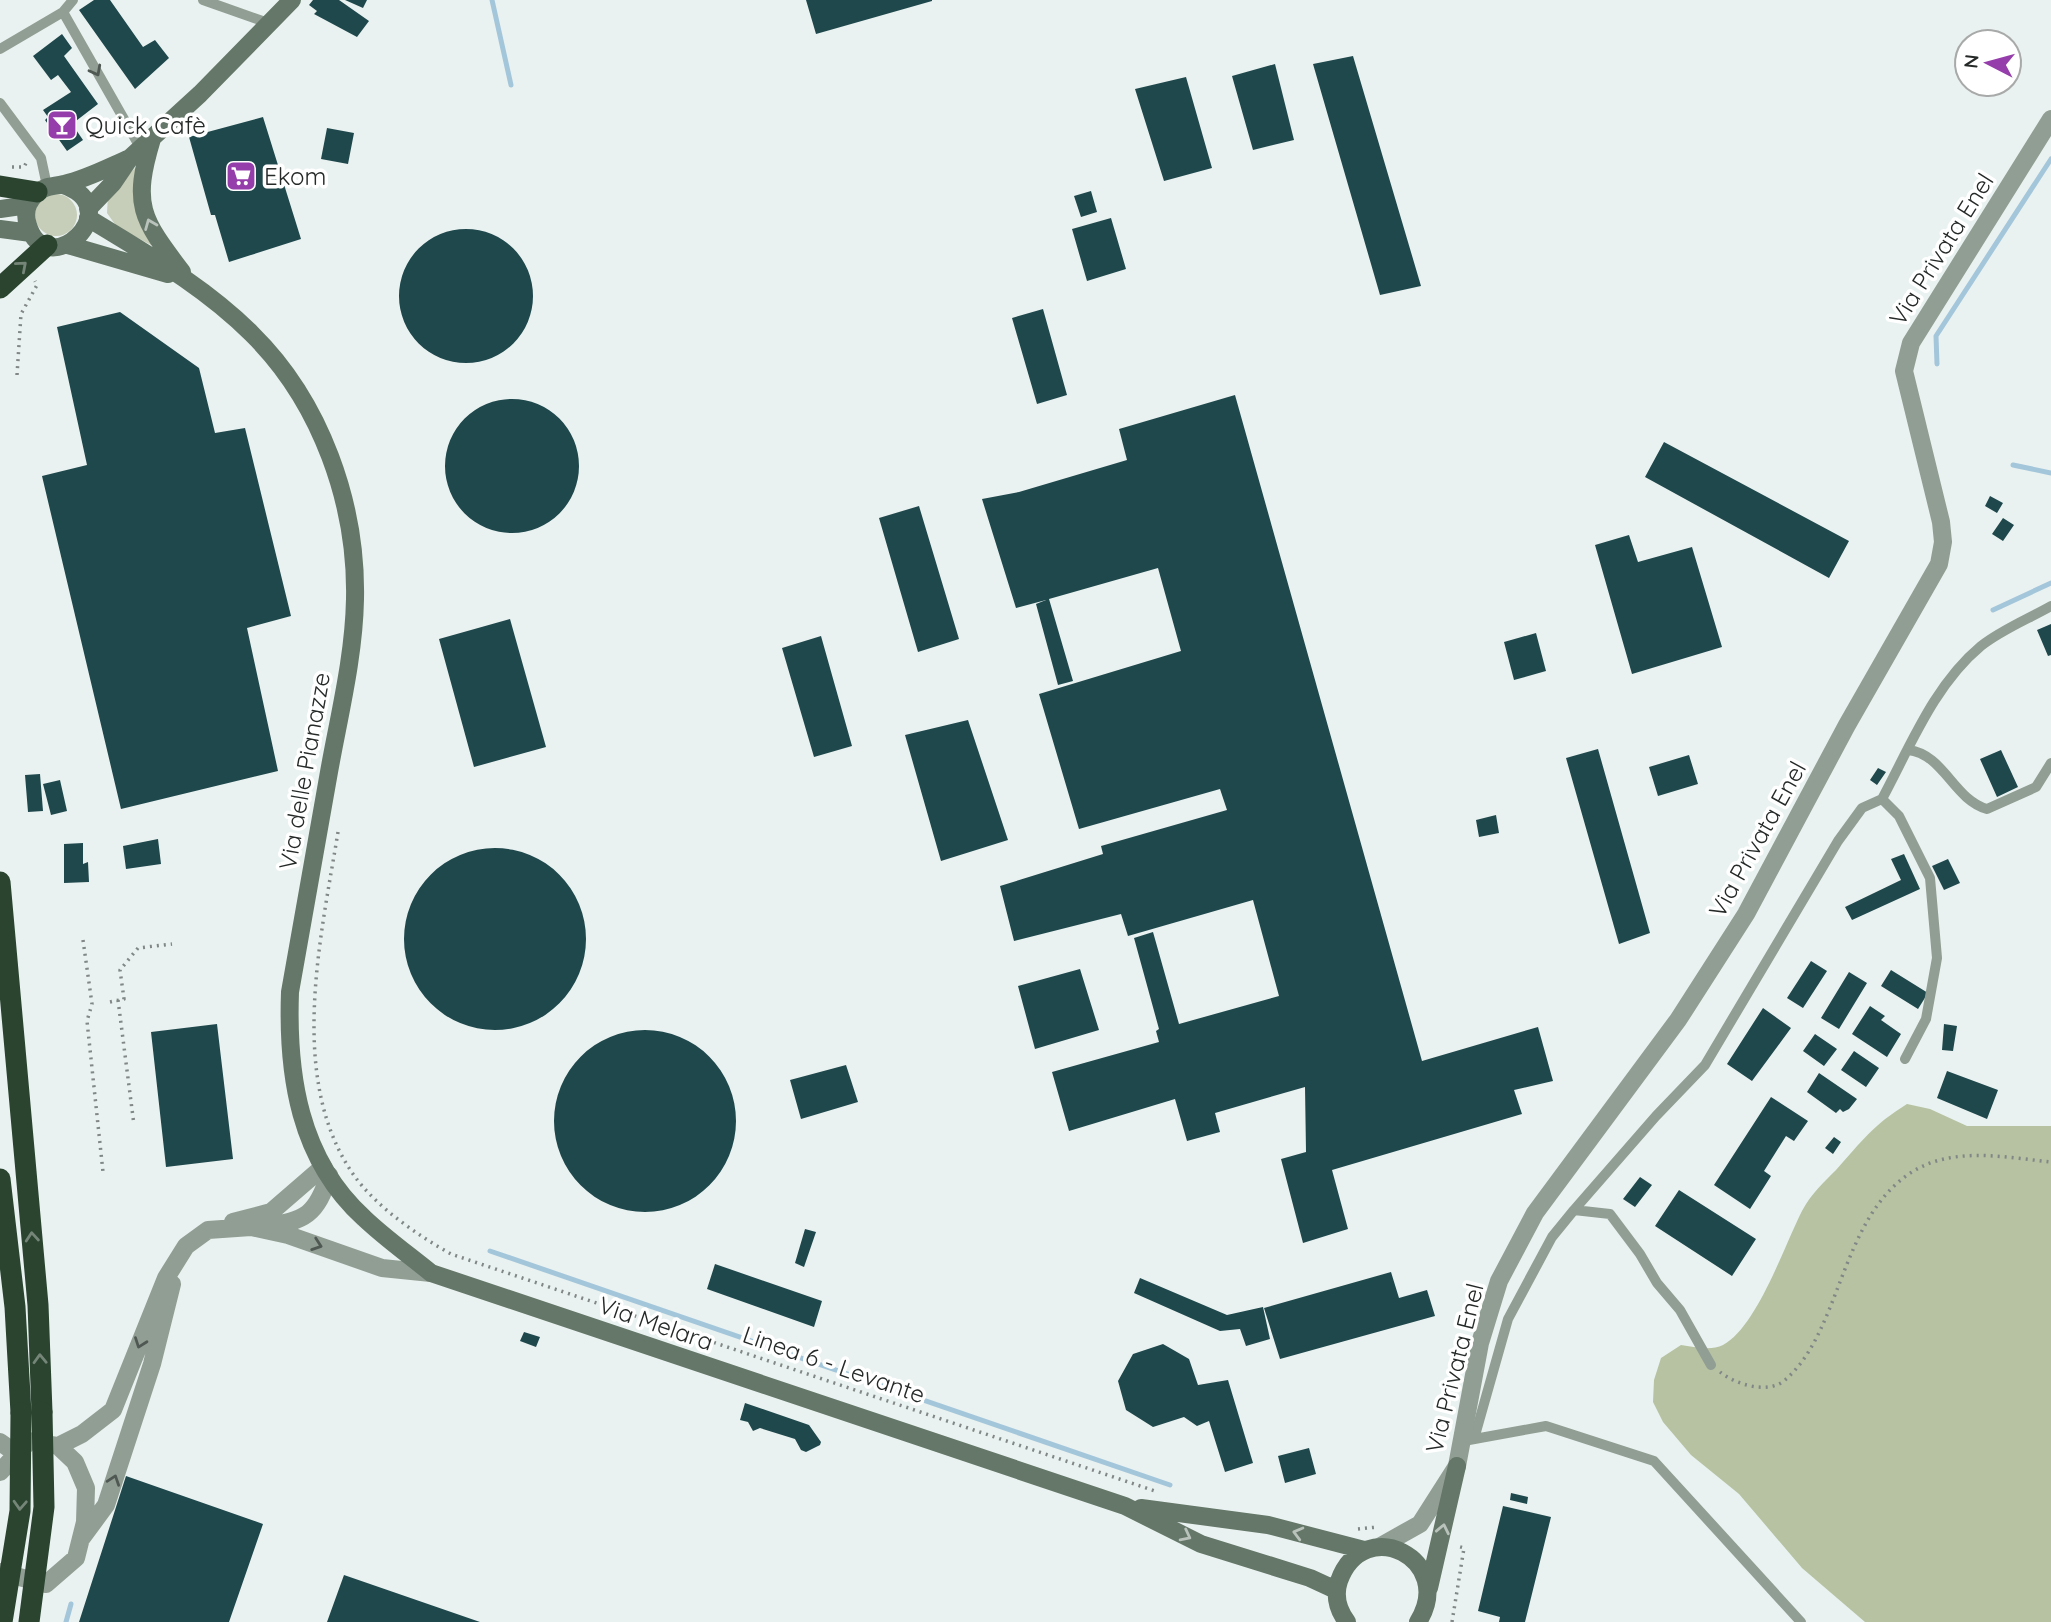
<svg xmlns="http://www.w3.org/2000/svg" width="2051" height="1622" font-family="Quicksand,sans-serif">
	<style>
		.green { fill: #c6cdb8 }
		.forest { fill: #b7c2a2 }
		.lines { fill: none; stroke-linecap: round; stroke-linejoin: round }
		.stream { stroke: #a4c6db; stroke-width: 5 }
		.building { fill: #1f484d }
		.path { stroke: #818786; stroke-width: 3.5; stroke-dasharray: 2 5; stroke-linecap: butt }
		.lane { stroke: #919e94; stroke-width: 10 }
		.street { stroke: #919e94; stroke-width: 18 }
		.secondary { stroke: #647768; stroke-width: 18 }
		.highway { stroke: #2a4430; stroke-width: 21 }
		.highway-bridge { stroke: #2a4430; stroke-width: 21 }
		.oneway { stroke: #505853 }
		.oneway2 { stroke: #b9c2bb }
		.oneway3 { stroke: #758578 }
		.labels { text-anchor: middle; dominant-baseline: central; stroke-width: 7; stroke-linejoin: round; paint-order: stroke }
		.poi-label { font-size: 24px; fill: #252928; stroke: #fff; text-anchor: start }
		.street-label { font-size: 24px; fill: #252928; stroke: #fff }
	</style>
	<rect width="100%" height="100%" fill="#e9f2f0"/>
	<path class="green" d="M 138,165 L 151,240 L 151,245 L 117,227 L 107,213 L 108,195 Z
		M35 215a21 21 0 1 1 42 0a21 21 0 1 1-42 0Z"/>
	<path class="forest" d="M 1907,1104 L 1930,1109 L 1967,1126 L 2051,1126 L 2051,1622 L 1865,1622 L 1802,1568 L 1739,1494 L 1691,1455 L 1663,1422 L 1653,1402 L 1654,1380 L 1661,1358 L 1681,1345 C 1694,1347 1711,1351 1723,1345 C 1757,1327 1785,1244 1802,1211 C 1810,1195 1824,1182 1836,1170 C 1862,1141 1873,1125 1907,1104 Z"/>
	<g class="lines">
		<path class="stream" d="M 492,0 L 511,85
			M 1937,364 L 1936,336 L 2051,159
			M 2013,465 L 2051,473
			M 1993,610 L 2051,583
			M 490,1251 L 1170,1485
			M 66,1622 L 71,1604"/>
	</g>
	<path class="building" d="M 94,0 L 110,0 L 143,47 L 155,40 L 169,58 L 135,89 L 79,10 Z
		M 313,0 L 339,0 L 369,21 L 357,37 L 314,14 L 317,11 L 309,5 Z
		M 345,0 L 367,0 L 363,8 Z
		M 806,0 L 932,0 L 932,1 L 816,34 Z
		M 62,34 L 72,48 L 64,56 L 98,104 L 72,124 L 83,140 L 67,151 L 45,120 L 48,117 L 43,110 L 71,92 L 58,75 L 51,80 L 33,56 Z
		M 1353,56 L 1421,286 L 1380,295 L 1313,64 Z
		M 1275,64 L 1294,140 L 1253,150 L 1232,76 Z
		M 1186,77 L 1212,168 L 1164,181 L 1135,89 Z
		M 263,117 L 301,239 L 229,262 L 215,215 L 211,215 L 189,137 Z
		M 327,128 L 354,133 L 348,164 L 321,159 Z
		M 1091,191 L 1097,212 L 1081,217 L 1074,196 Z
		M 1111,218 L 1126,269 L 1087,281 L 1072,229 Z
		M399 296a67 67 0 1 1 134 0a67 67 0 1 1-134 0Z
		M 1043,309 L 1067,395 L 1037,404 L 1012,318 Z
		M 120,312 L 199,368 L 215,433 L 245,428 L 291,616 L 247,628 L 278,771 L 121,809 L 42,476 L 87,465 L 57,327 Z
		M 1235,395 L 1422,1061 L 1538,1027 L 1553,1081 L 1514,1090 L 1522,1114 L 1332,1170 L 1348,1229 L 1303,1243 L 1281,1159 L 1306,1152 L 1305,1087 L 1215,1113 L 1220,1132 L 1187,1141 L 1175,1099 L 1069,1131 L 1052,1072 L 1159,1042 L 1156,1031 L 1159,1029 L 1134,938 L 1153,932 L 1179,1024 L 1279,996 L 1253,900 L 1128,936 L 1121,914 L 1014,941 L 1000,886 L 1103,854 L 1101,846 L 1227,810 L 1220,789 L 1079,829 L 1039,694 L 1181,651 L 1158,568 L 1049,599 L 1073,681 L 1058,685 L 1036,604 L 1046,600 L 1016,608 L 982,499 L 1019,492 L 1127,460 L 1119,429 Z
		M445 466a67 67 0 1 1 134 0a67 67 0 1 1-134 0Z
		M 1664,442 L 1849,541 L 1829,578 L 1645,477 Z
		M 1990,496 L 2003,503 L 1997,513 L 1985,506 Z
		M 919,506 L 959,639 L 918,652 L 879,518 Z
		M 2003,518 L 2014,525 L 2003,541 L 1992,534 Z
		M 1629,535 L 1638,562 L 1692,547 L 1722,647 L 1632,674 L 1595,545 Z
		M 510,619 L 546,747 L 474,767 L 439,639 Z
		M 2051,624 L 2051,655 L 2048,656 L 2037,630 Z
		M 1536,633 L 1546,671 L 1514,680 L 1504,642 Z
		M 821,636 L 852,746 L 814,757 L 782,648 Z
		M 968,720 L 1008,840 L 941,861 L 905,735 Z
		M 1598,749 L 1650,933 L 1619,944 L 1566,758 Z
		M 2001,750 L 2018,787 L 1997,797 L 1980,759 Z
		M 1689,755 L 1698,784 L 1658,796 L 1649,767 Z
		M 1878,768 L 1886,772 L 1877,785 L 1870,780 Z
		M 40,774 L 43,811 L 28,812 L 25,775 Z
		M 60,780 L 67,811 L 51,815 L 43,784 Z
		M 1496,815 L 1499,833 L 1479,837 L 1476,820 Z
		M 158,839 L 161,864 L 126,869 L 123,846 Z
		M 83,843 L 83,864 L 88,862 L 89,882 L 64,883 L 64,844 Z
		M404 939a91 91 0 1 1 182 0a91 91 0 1 1-182 0Z
		M 1904,854 L 1920,889 L 1852,920 L 1845,907 L 1901,880 L 1891,859 Z
		M 1948,859 L 1960,883 L 1944,890 L 1932,866 Z
		M 1811,961 L 1827,971 L 1803,1008 L 1787,998 Z
		M 1080,969 L 1099,1030 L 1035,1049 L 1018,986 Z
		M 1891,970 L 1928,993 L 1918,1009 L 1881,986 Z
		M 1849,972 L 1867,983 L 1839,1029 L 1821,1018 Z
		M 1870,1006 L 1885,1016 L 1881,1020 L 1901,1034 L 1887,1057 L 1852,1034 Z
		M 1763,1008 L 1791,1028 L 1752,1081 L 1727,1064 Z
		M 217,1024 L 233,1159 L 166,1167 L 151,1032 Z
		M 1944,1024 L 1957,1026 L 1953,1051 L 1942,1050 Z
		M554 1121a91 91 0 1 1 182 0a91 91 0 1 1-182 0Z
		M 1815,1034 L 1837,1049 L 1824,1066 L 1803,1051 Z
		M 1854,1051 L 1879,1068 L 1866,1087 L 1841,1070 Z
		M 846,1065 L 858,1102 L 801,1119 L 790,1080 Z
		M 1947,1071 L 1998,1090 L 1987,1119 L 1937,1098 Z
		M 1819,1073 L 1857,1099 L 1849,1109 L 1843,1112 L 1840,1109 L 1836,1113 L 1807,1092 Z
		M 1771,1097 L 1808,1121 L 1794,1141 L 1786,1136 L 1764,1171 L 1771,1176 L 1750,1209 L 1714,1185 Z
		M 1834,1137 L 1841,1142 L 1833,1154 L 1825,1148 Z
		M 1640,1177 L 1652,1185 L 1635,1207 L 1623,1199 Z
		M 1679,1190 L 1756,1239 L 1732,1276 L 1655,1226 Z
		M 805,1229 L 816,1232 L 804,1267 L 795,1263 Z
		M 715,1264 L 822,1301 L 814,1327 L 707,1289 Z
		M 1391,1272 L 1399,1298 L 1427,1290 L 1435,1316 L 1280,1359 L 1264,1308 Z
		M 1140,1278 L 1227,1315 L 1263,1307 L 1270,1339 L 1246,1346 L 1240,1329 L 1220,1331 L 1134,1293 Z
		M 524,1332 L 540,1337 L 536,1347 L 520,1341 Z
		M 1163,1344 L 1189,1359 L 1198,1385 L 1228,1380 L 1253,1463 L 1225,1472 L 1209,1421 L 1197,1426 L 1184,1417 L 1153,1427 L 1126,1410 L 1118,1381 L 1133,1354 Z
		M 745,1403 L 809,1425 L 821,1442 L 820,1445 L 806,1452 L 801,1450 L 795,1439 L 760,1428 L 753,1431 L 748,1422 L 740,1420 Z
		M 1309,1448 L 1316,1474 L 1285,1483 L 1278,1456 Z
		M 126,1476 L 263,1524 L 229,1622 L 79,1622 Z
		M 1511,1493 L 1528,1497 L 1527,1504 L 1510,1500 Z
		M 1503,1506 L 1551,1517 L 1525,1622 L 1499,1622 L 1500,1617 L 1478,1611 Z
		M 344,1575 L 480,1622 L 327,1622 Z"/>
	<g class="lines">
		<path class="path" d="M 12,167 L 24,167 L 26,163
			M 17,375 L 21,314 L 37,285 L 35,281
			M 338,832 C 321,937 287,1078 353,1174 C 375,1206 417,1235 451,1254 L 1158,1492
			M 83,940 L 92,1004 L 87,1021 L 103,1172
			M 118,1000 L 134,1125
			M 110,1002 L 124,999 L 120,970 L 138,948 L 172,944
			M 1720,1372 C 1735,1384 1768,1395 1785,1380 C 1840,1333 1840,1224 1906,1176 C 1948,1145 2003,1157 2051,1162
			M 1358,1529 L 1378,1527
			M 1452,1622 L 1464,1548 L 1457,1546"/>
		<path class="lane" d="M 203,0 L 271,24
			M 63,12 L 141,149
			M 0,49 L 63,12 L 73,0
			M 0,103 L 41,158 L 47,186
			M 1908,750 C 1944,754 1953,799 1987,809 L 2036,787 L 2051,763
			M 1882,799 C 1910,747 1934,685 1981,646 C 2001,630 2028,619 2051,606
			M 1574,1210 L 1656,1116 L 1705,1065 L 1838,841 L 1862,808 L 1882,799 L 1899,816 L 1930,878 L 1937,958 L 1926,1019 L 1905,1059
			M 1474,1439 L 1508,1319 L 1552,1237 L 1574,1210 L 1610,1214 L 1640,1254 L 1657,1283 L 1680,1310 L 1711,1365
			M 1469,1440 L 1546,1426 L 1654,1461 L 1801,1622"/>
		<path class="street" d="M 233,1222 L 271,1212 L 323,1167
			M 265,1226 C 305,1222 317,1214 329,1175
			M 0,1442 L 17,1454
			M 58,1446 L 82,1434 L 113,1410 L 166,1278 L 186,1246 L 208,1230 L 251,1227 L 288,1235 L 382,1268 L 431,1273
			M 0,1472 L 29,1441 L 58,1446 L 75,1462 L 86,1488 L 85,1522 L 76,1558 L 46,1584 L 0,1572
			M 81,1539 L 106,1505 L 152,1364 L 172,1284
			M 1379,1547 L 1420,1524 L 1457,1466 L 1480,1343 L 1499,1281 L 1535,1213 L 1678,1020 L 1746,914 L 1847,725 L 1939,564 L 1943,542 L 1941,522 L 1904,371 L 1911,343 L 2051,119"/>
		<path class="secondary" d="M 152,139 C 132,205 141,218 182,272
			M 63,185 C 131,208 46,285 28,225 C 24,214 27,203 35,195 C 44,185 53,187 64,184 C 87,179 109,167 130,158
			M 0,209 L 28,205
			M 88,209 L 113,183 L 130,158 L 200,94 L 292,0
			M 88,218 C 145,253 204,286 252,334 C 321,402 357,504 355,599 C 354,657 339,716 329,772 C 316,846 303,919 290,992 C 287,1075 299,1159 364,1218 C 385,1238 409,1255 431,1273 L 1125,1506 L 1201,1544 L 1310,1578 L 1336,1590
			M 0,229 L 31,233
			M 68,245 L 168,274
			M 1141,1508 L 1268,1525 L 1364,1550
			M 1429,1588 L 1457,1466
			M 1347,1622 C 1338,1610 1334,1596 1339,1581 C 1364,1512 1457,1560 1418,1622"/>
		<path class="highway" d="M 0,186 L 37,192
			M 0,288 L 47,245
			M 0,882 L 38,1305 L 42,1412
			M 0,1179 L 15,1307 L 21,1413"/>
		<path class="highway-bridge" d="M 2,1622 L 20,1511 L 21,1413
			M 29,1622 L 44,1507 L 42,1412"/>
	</g>
	<defs><path id="oneway-chevron" d="M-2-3.5L2.5 0L-2 3.5" fill="none" stroke-width="1.6" stroke-linecap="round" stroke-linejoin="round" transform="scale(1.75)"/></defs>
	<g class="oneway">
		<use href="#oneway-chevron" transform="translate(96 71) rotate(62)"/>
		<use href="#oneway-chevron" transform="translate(317 1245) rotate(19)"/>
		<use href="#oneway-chevron" transform="translate(140 1343) rotate(110)"/>
		<use href="#oneway-chevron" transform="translate(114 1480) rotate(-71)"/>
	</g>
	<g class="oneway2">
		<use href="#oneway-chevron" transform="translate(150 224) rotate(-112)"/>
		<use href="#oneway-chevron" transform="translate(1443 1529) rotate(-78)"/>
		<use href="#oneway-chevron" transform="translate(1298 1533) rotate(-165)"/>
		<use href="#oneway-chevron" transform="translate(1186 1536) rotate(27)"/>
	</g>
	<g class="oneway3">
		<use href="#oneway-chevron" transform="translate(22 266) rotate(-41)"/>
		<use href="#oneway-chevron" transform="translate(32 1237) rotate(-95)"/>
		<use href="#oneway-chevron" transform="translate(40 1359) rotate(-92)"/>
		<use href="#oneway-chevron" transform="translate(20 1505) rotate(93)"/>
	</g>
	<defs>
		<g id="bar-square" transform="scale(1.575)"><rect x="-9" y="-9" width="18" height="18" rx="4" fill="#953eab" stroke="#fff"/><path d="M-6-5H6L.8 .8V4.5H3.5V6h-7V4.5H-.8V.8Z" fill="#fff"/></g>
		<g id="supermarket-square" transform="scale(1.575)"><rect x="-9" y="-9" width="18" height="18" rx="4" fill="#953eab" stroke="#fff"/><path d="M-6-5.5h2.5l.6 2H6L4.5 2H-2.5L-4.4-4H-6ZM-1.5 3.2a1.3 1.3 0 1 0 .1 0ZM3 3.2a1.3 1.3 0 1 0 .1 0Z" fill="#fff"/></g>
	</defs>
	<g fill-rule="evenodd">
		<use href="#bar-square" x="62" y="125"/>
		<use href="#supermarket-square" x="241" y="176"/>
	</g>
	<g class="labels">
		<g class="poi-label">
			<text x="85" y="125">Quick Cafè</text>
			<text x="264" y="176">Ekom</text>
		</g>
		<g class="street-label">
			<text transform="translate(1941 249) rotate(-58)">Via Privata Enel</text>
			<text transform="translate(304 771) rotate(-80)">Via delle Pianazze</text>
			<text transform="translate(1757 839) rotate(-61)">Via Privata Enel</text>
			<text transform="translate(656 1323) rotate(19)">Via Melara</text>
			<text transform="translate(834 1364) rotate(19)">Linea 6 - Levante</text>
			<text transform="translate(1454 1368) rotate(-76)">Via Privata Enel</text>
		</g>
	</g>
	<g transform="translate(1988 63) rotate(276)"><circle r="33" fill="#ffffff" stroke="#a8a9a9" stroke-width="2"/>
	<path d="M0-5L12 26L0 18L-12 26Z" fill="#953eab"/>
	<text y="-10" font-size="19" font-weight="bold" text-anchor="middle" fill="#252928">N</text>
	</g>
</svg>
